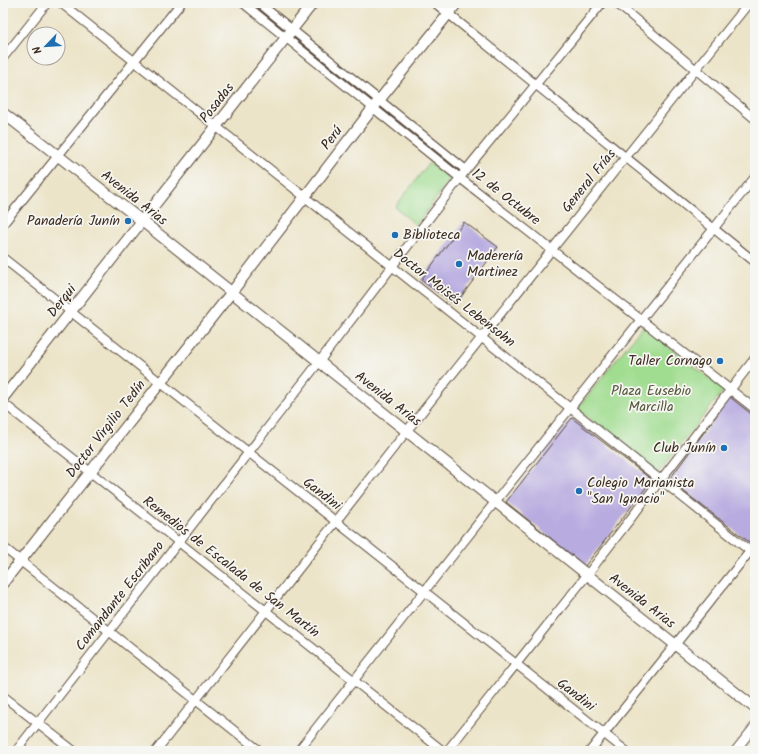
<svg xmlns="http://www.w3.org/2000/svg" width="758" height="754" font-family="Kalam,sans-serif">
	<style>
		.green { fill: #a1dd91; stroke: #6e8458 }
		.building { fill: #b7abe0 }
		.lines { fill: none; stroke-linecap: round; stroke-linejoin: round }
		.minor-casing { stroke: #564638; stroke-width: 10 }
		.major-casing { stroke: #564638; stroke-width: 12 }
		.minor { stroke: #fff; stroke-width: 8 }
		.major { stroke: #fff; stroke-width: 10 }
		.poi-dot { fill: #1f6fb2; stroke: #f6f6f2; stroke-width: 1.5 }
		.labels { text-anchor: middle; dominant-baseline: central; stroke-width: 3.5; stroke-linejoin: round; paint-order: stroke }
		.street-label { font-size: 14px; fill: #3b2a1e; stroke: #f6f6f2 }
		.poi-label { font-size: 14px; fill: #3b2a1e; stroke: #f6f6f2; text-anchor: end }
		.park-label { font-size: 14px; fill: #54573b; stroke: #f6f6f2 }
	</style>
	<rect width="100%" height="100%" fill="#f6f6f2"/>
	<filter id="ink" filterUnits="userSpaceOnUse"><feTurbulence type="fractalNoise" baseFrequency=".025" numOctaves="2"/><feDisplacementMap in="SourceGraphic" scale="8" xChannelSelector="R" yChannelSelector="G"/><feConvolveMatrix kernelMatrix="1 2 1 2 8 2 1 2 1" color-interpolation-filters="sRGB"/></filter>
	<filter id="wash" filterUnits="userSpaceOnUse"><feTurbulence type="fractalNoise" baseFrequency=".012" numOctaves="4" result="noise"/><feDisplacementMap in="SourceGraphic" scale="16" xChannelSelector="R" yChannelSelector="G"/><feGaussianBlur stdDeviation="0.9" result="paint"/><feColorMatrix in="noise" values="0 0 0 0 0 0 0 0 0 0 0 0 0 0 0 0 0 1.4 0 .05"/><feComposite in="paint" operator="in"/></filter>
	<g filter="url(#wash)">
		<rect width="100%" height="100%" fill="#ece4c8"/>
		<path class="green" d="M 429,163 L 450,179 L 416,225 L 395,207 Z
			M 643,326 L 724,390 L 658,473 L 577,409 Z"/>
		<g id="blocks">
			<path class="building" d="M 464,222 L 498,247 L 455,305 L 421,280 Z
				M 730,397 L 755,417 L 755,535 L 749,542 L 669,480 Z
				M 572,418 L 652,480 L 585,566 L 506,502 Z"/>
		</g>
	</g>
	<g filter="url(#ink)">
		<use href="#blocks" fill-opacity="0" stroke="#564638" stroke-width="1"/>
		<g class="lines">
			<g class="minor-casing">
				<path id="minor" d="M 61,3 L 755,555
					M 243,3 L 460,178 L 755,409
					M 259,3 L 466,170
					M 435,3 L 755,262
					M 616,3 L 755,119
					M 3,58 L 47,3
					M 3,224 L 181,3
					M 3,258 L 626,751
					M 3,403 L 443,751
					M 3,547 L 260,751
					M 3,696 L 74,751
					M 16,751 L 319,362 L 466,170 L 602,3
					M 156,751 L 406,432 L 749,3
					M 298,751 L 495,502 L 755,177
					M 447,751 L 587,575 L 755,358
					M 590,751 L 755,545
					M 735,751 L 755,726"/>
			</g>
			<g class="major-casing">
				<path id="major" d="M 3,113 L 142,221 L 755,708
					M 3,398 L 313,3
					M 3,583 L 231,293 L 373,108 L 457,3"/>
			</g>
			<use href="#minor" class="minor"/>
			<use href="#major" class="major"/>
		</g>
	</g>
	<g class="poi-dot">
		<circle cx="128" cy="221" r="4"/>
		<circle cx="395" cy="235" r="4"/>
		<circle cx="459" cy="264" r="4"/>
		<circle cx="720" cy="361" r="4"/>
		<circle cx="724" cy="448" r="4"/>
		<circle cx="579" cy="491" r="4"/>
	</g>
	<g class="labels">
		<g class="street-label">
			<text transform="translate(217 103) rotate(-52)">Posadas</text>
			<text transform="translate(332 138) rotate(-53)">Perú</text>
			<text transform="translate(589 181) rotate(-51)">General Frías</text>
			<text transform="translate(506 197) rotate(38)">12 de Octubre</text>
			<text transform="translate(134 198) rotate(38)">Avenida Arias</text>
			<text transform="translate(454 298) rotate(38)">Doctor Moisés Lebensohn</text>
			<text transform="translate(62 301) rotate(-52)">Derqui</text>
			<text transform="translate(388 399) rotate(38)">Avenida Arias</text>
			<text transform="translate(106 429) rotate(-52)">Doctor Virgilio Tedín</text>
			<text transform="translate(322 494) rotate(38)">Gandini</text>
			<text transform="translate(231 567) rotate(38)">Remedios de Escalada de San Martín</text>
			<text transform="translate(120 596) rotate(-52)">Comandante Escribano</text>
			<text transform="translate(642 601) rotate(38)">Avenida Arias</text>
			<text transform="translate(576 695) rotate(38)">Gandini</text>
		</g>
		<g class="poi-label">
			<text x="120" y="221">Panadería Junín</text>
			<text x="403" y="235" text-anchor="start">Biblioteca</text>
			<text x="467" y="256" text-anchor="start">Maderería<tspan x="467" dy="16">Martinez</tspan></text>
			<text x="712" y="361">Taller Cornago</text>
			<text x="716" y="448">Club Junín</text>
			<text x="587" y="483" text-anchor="start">Colegio Marianista<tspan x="587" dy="16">"San Ignacio"</tspan></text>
		</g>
		<g class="park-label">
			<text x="651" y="391">Plaza Eusebio<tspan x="651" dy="16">Marcilla</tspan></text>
		</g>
	</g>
	<rect width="758" height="754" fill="none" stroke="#f6f6f2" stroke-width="16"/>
	<g transform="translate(46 46) rotate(245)"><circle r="19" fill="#f6f6f2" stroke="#aba49d"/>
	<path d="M0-3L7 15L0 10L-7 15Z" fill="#1f6fb2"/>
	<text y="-6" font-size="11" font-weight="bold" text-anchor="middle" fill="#3b2a1e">N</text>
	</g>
</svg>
